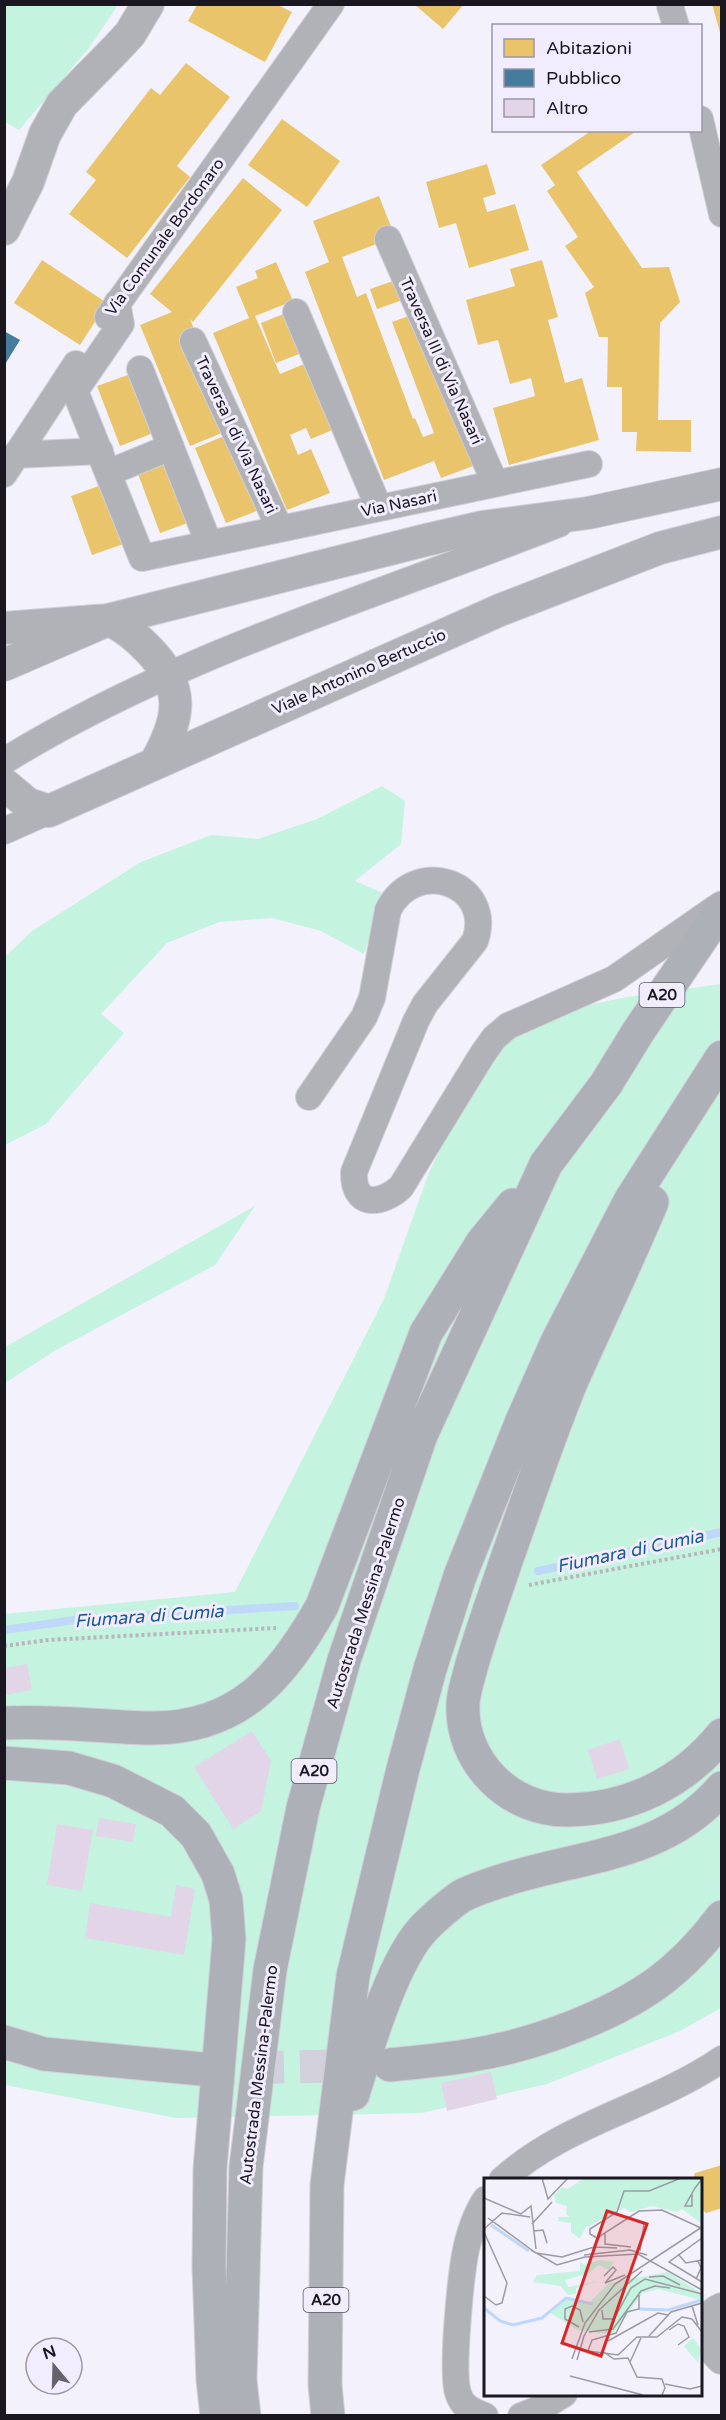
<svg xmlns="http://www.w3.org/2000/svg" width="726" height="2420" font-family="'Varela Round',sans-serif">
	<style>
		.green { fill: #c4f3df }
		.homes { fill: #e9c46a }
		.public { fill: #457b9d }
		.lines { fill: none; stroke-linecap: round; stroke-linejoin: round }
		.stream { stroke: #bfd7f8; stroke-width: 8 }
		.building { fill: #e1d5e7 }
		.motorway-tunnel { stroke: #d2d0da; stroke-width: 33; stroke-dasharray: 33 16; stroke-linecap: butt }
		.minor-casing { stroke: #d1cfd7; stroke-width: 28 }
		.tertiary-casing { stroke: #d1cfd7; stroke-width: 34 }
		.motorway-casing { stroke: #d1cfd7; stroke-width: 35 }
		.path { stroke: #b6b6bb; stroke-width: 4; stroke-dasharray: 3 3; stroke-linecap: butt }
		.minor { stroke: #b0b2b7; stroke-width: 26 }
		.tertiary { stroke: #b0b2b7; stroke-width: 32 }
		.motorway { stroke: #aeb0b7; stroke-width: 33 }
		.labels { text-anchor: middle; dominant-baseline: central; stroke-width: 6; stroke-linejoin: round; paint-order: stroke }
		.shield { fill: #f1edff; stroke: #5a5764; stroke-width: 1.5 }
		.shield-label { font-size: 15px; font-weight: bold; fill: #1a1721 }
		.street-label { font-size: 16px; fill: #1a1721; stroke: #f1edff }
		.water-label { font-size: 18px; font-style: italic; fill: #1c5896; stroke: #f1edff }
		.inset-river { fill: none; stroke: #bfd7f8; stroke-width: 3 }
		.inset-road { fill: none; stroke: #9c9aa4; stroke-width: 1.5 }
		.view { fill: #d62828; fill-opacity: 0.15; stroke: #d62828; stroke-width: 3 }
		.inset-edge { fill: none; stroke: #1a1721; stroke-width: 3 }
	</style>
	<rect width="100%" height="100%" fill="#f3f1fb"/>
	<path class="green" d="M 5,4 L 118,5 L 89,48 L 19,130 L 5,122 Z
		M 382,786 L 405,801 L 401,844 L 355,881 L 383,893 L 364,954 L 321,931 L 272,918 L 219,922 L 167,943 L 101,1014 L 124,1033 L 46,1124 L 5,1145 L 5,957 L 32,931 L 141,862 L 211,835 L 258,839 L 317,819 Z
		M 721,984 L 721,2008 L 680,2031 L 547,2084 L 422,2113 L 176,2118 L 5,2085 L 4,1614 L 235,1592 L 384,1299 L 428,1175 L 469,1087 L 518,1031 L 579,1007 L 627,997 Z
		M 255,1206 L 215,1265 L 56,1350 L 5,1383 L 5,1347 Z"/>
	<path class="homes" d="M 414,4 L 464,4 L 443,29 Z
		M 712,4 L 722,4 L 722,36 L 721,36 Z
		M 197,5 L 278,5 L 292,12 L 265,62 L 188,21 Z
		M 186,63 L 230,97 L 177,166 L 190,177 L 127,258 L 69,214 L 96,180 L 86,172 L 151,88 L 160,95 Z
		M 282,119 L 340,161 L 307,207 L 248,165 Z
		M 586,130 L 638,130 L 577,172 L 642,268 L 669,267 L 680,302 L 660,323 L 658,420 L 691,420 L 691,452 L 636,451 L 637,432 L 622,432 L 622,387 L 607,387 L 608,337 L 599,337 L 585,293 L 594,287 L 565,246 L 578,237 L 547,191 L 555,185 L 541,165 L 588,133 Z
		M 487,164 L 496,194 L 483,198 L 487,212 L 515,204 L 529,250 L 469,268 L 456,223 L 439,228 L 426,182 Z
		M 243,178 L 282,210 L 193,322 L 190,319 L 234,428 L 190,446 L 140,325 L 172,312 L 150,294 Z
		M 379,196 L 395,237 L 342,257 L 357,297 L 366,293 L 413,419 L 415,418 L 423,437 L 434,433 L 392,322 L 423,311 L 489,460 L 441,478 L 434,461 L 384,480 L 305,272 L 329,262 L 313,221 Z
		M 42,260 L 107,303 L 80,345 L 14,303 Z
		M 542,260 L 558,317 L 548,320 L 565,383 L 582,378 L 599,440 L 509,465 L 493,408 L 535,396 L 531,378 L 510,384 L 498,340 L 478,345 L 466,300 L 515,286 L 510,269 Z
		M 276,262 L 293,301 L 255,316 L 280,374 L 316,359 L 344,425 L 311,439 L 306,428 L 290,435 L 298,455 L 311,449 L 330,493 L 287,510 L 213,333 L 249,318 L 236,287 L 258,278 L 255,271 Z
		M 402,278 L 408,298 L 377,309 L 370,289 Z
		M 301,307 L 317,347 L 276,363 L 261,323 Z
		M 139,371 L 161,430 L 120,446 L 97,386 Z
		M 244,428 L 274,504 L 226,523 L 195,448 Z
		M 173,458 L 196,520 L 160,533 L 137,471 Z
		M 107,483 L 129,542 L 92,555 L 71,496 Z
		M 722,2165 L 722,2208 L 706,2213 L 700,2207 L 700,2180 L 693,2180 L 695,2173 Z"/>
	<path class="public" d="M 4,331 L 20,340 L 4,366 Z"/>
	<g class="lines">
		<path class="stream" d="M 538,1571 L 722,1532
			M 4,1630 L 82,1619 L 295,1606"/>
	</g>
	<path class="building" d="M 27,1664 L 32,1690 L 4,1695 L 4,1668 Z
		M 252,1731 L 271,1761 L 261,1811 L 233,1829 L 194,1767 Z
		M 620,1739 L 629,1769 L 597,1779 L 588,1750 Z
		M 99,1818 L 136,1824 L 133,1842 L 96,1836 Z
		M 57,1824 L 93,1830 L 82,1891 L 47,1885 Z
		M 176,1885 L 195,1889 L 184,1955 L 85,1938 L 90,1903 L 171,1917 Z
		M 491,2072 L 497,2099 L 447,2111 L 441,2083 Z"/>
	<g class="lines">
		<path class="motorway-tunnel" d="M 202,2069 L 371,2065
			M 336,2087 L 385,2086"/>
		<g class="minor-casing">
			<path id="minor" d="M 670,6 L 676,26
				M 700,119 L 722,214
				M 388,239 L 495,483
				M 117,303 L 121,324 L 75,391 L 142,558 L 589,464
				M 296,312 L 379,508
				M 108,317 L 331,4
				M 193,341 L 280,529
				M 140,369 L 209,544
				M 15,455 L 100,451
				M 108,473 L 171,447
				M 4,474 L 76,364
				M 4,761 C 176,655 373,597 559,524
				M 4,831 L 49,811
				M 309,1097 L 364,1017 L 372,998 L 388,910 C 416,855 495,884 475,941 L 425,1004 L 416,1021 L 354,1172 C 353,1207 380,1206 401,1187 L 482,1055 L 494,1038 L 508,1026 L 614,979 L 716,908
				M 502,2180 C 566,2122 652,2107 722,2059
				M 485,2416 C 472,2411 462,2407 458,2393 C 451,2371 461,2270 467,2245 C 471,2229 476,2213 486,2199
				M 521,2416 L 541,2408 L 564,2394"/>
		</g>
		<g class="tertiary-casing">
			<path id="tertiary" d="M 4,229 L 28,182 L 45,134 L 62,104 L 116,49 L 130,34 L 148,4
				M 4,628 C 31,626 56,624 82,622 C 90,622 102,619 110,621 C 124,626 137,638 147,648 C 186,687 181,718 155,763
				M 4,665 L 108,620 L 426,540 L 482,527 L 588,513 L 722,484
				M 4,784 L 28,804 L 49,811 L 500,610 L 660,548 L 722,532
				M 722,2309 C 699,2319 707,2344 722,2358"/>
		</g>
		<g class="motorway-casing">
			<path id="motorway" d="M 652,1202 C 626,1264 597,1324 570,1385 C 546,1444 526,1505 505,1564 C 494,1597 482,1630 472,1664 C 469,1676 464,1690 463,1703 C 460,1762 510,1811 568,1810 C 629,1809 683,1783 722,1735
				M 4,1723 C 53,1720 101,1727 150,1728 C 239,1729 282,1677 322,1606 L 426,1333 L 482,1243 L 513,1205
				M 4,1763 L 69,1768 L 113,1781 L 172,1811 L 196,1835 L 218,1874 L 226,1900 L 229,1939 L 210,2169 L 209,2267 L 213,2380 L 217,2416
				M 4,2042 L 44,2054 L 202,2069
				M 390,2065 C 418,2062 445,2060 472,2055 C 535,2045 624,2013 672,1971 C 691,1955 707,1937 722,1917
				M 353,2094 C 367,2049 393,1959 425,1927 C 435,1917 449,1905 460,1897 C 474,1889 492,1884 507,1879 C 584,1855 665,1855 722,1788
				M 244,2416 L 240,2380 L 246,2167 L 270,1970 L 303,1808 L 344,1660 L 421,1435 L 546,1164 L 606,1084 L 638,1032 L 722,908
				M 328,2416 L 325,2385 L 327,2185 L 353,1976 L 403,1769 L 430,1669 L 460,1576 L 522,1421 L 557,1342 L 630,1201 L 722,1057"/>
		</g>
		<path class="path" d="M 529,1585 L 722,1549
			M 4,1646 L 48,1640 L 276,1628"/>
		<use href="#minor" class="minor"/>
		<use href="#tertiary" class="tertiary"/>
		<use href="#motorway" class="motorway"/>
	</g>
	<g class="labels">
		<g class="shield">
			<rect x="639.5" y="983" width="45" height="24" rx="4.5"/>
			<rect x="291.5" y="1759" width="45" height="24" rx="4.5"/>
			<rect x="303.5" y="2288" width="45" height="24" rx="4.5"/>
		</g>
		<g class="shield-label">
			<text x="662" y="995">A20</text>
			<text x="314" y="1771">A20</text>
			<text x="326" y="2300">A20</text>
		</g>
		<g class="street-label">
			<text transform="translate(165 237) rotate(-54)">Via Comunale Bordonaro</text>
			<text transform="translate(441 361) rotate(66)">Traversa III di Via Nasari</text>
			<text transform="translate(236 435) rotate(65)">Traversa I di Via Nasari</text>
			<text transform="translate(399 504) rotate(-12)">Via Nasari</text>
			<text transform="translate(359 672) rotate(-24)">Viale Antonino Bertuccio</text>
			<text transform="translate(366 1603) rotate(-72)">Autostrada Messina-Palermo</text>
			<text transform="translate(259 2075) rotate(-83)">Autostrada Messina-Palermo</text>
		</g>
		<g class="water-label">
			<text transform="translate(630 1551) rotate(-12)">Fiumara di Cumia</text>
			<text transform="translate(149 1616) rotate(-4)">Fiumara di Cumia</text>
		</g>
	</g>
	<g transform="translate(484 2178)">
		<rect width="218" height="218" fill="#f3f1fb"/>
		<path d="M 100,0 L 217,0 L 217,45 L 198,31 L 192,34 L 168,28 L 147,34 L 140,30 L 101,50 L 96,61 L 87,54 L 87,45 L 74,43 L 74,39 L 86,39 L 82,36 L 83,28 L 72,25 L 70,17 L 78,9 L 84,11 ZM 115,82 L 130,84 L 125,92 L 115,87 L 105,95 L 81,102 L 84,109 L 115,103 L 92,110 L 92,116 L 84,117 L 77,108 L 49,104 L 53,97 L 96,93 L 96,84 L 101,87 ZM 184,94 L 217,115 L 217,122 L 175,111 L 159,115 L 130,154 L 122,156 L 93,152 L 64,133 L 82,119 L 106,124 L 125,105 ZM 209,160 L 217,171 L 214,185 L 200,168 Z" fill="#c4f3df"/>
		<path class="inset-river" d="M 7,47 L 45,73M 0,130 L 16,143 L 29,147 L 58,140 L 82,120 L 109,126M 155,131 L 184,132 L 218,122"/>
		<path class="inset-road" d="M 58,0 L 64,21 L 84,0M 208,16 L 208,28 L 201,28 L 211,10 L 218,1M 0,20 L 37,36 L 47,28 L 52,71M 4,40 L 52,75 L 78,79 L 110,69 L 133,70M 48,46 L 68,24M 0,51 L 18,35 L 46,39M 50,53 L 59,52 L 63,65M 0,54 L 23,105 L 18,125 L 12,127 L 0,118M 121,55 L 121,66 L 147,69M 113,60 L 106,56 L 106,51 L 133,34 L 140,13 L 165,13 L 197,0M 218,60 L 185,84 L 218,104M 109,70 L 116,58 L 155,33 L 178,32 L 217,50M 47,72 L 73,87 L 101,79 L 154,76 L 218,112M 156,73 L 160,46M 194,76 L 202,85 L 218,82M 100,77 L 146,72 L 163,77M 120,98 L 129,89 L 132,92 L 121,105 L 141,97M 165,99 L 179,98 L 196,107M 212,101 L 217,90 L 214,83M 155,117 L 155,131 L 143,134 L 132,155 L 108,162 L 104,173 L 134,177 L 153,159 L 173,159 L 198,139 L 208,141 L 218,154M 208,128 L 214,147M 118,132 L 119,141 L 130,141 L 147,110 L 161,101 L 218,116M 95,149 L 81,141 L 81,131 L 88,128 L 96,132 L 99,144M 185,152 L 194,146 L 200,148 L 205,159 L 194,167M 105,154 L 129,151 L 157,113 L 171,108 L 186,110M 165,158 L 187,134 L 218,125M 124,163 L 174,135 L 184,137M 118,173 L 130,181 L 144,180 L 153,199 L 178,201 L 181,210 L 178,217M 88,181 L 101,145 L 131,106 L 218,49M 93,182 L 100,158 L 115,132 L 158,93M 146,184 L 157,160M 86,198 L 159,217M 181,206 L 206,211 L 218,208"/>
		<path class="view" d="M 123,33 L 163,46 L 117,178 L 78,165 Z"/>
		<rect width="218" height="218" class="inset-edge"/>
	</g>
	<rect width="726" height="2420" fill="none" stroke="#1a1721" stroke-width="12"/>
	<rect x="492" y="24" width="210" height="108" fill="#f1edff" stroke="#9b97a6" stroke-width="1.5"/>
	<rect x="504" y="39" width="30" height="18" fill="#e9c46a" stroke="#9b97a6" stroke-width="1.5"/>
	<text x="546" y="54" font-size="18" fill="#1a1721">Abitazioni</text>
	<rect x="504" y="69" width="30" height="18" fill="#457b9d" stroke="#9b97a6" stroke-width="1.5"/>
	<text x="546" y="84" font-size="18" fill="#1a1721">Pubblico</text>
	<rect x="504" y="99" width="30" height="18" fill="#e1d5e7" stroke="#9b97a6" stroke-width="1.5"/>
	<text x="546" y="114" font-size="18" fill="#1a1721">Altro</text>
	<g transform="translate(54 2366) rotate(341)"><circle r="28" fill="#f1edff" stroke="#9b97a6" stroke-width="1.5"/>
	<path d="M0-4.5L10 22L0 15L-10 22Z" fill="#66636d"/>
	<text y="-9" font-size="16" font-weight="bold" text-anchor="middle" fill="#1a1721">N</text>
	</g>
</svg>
